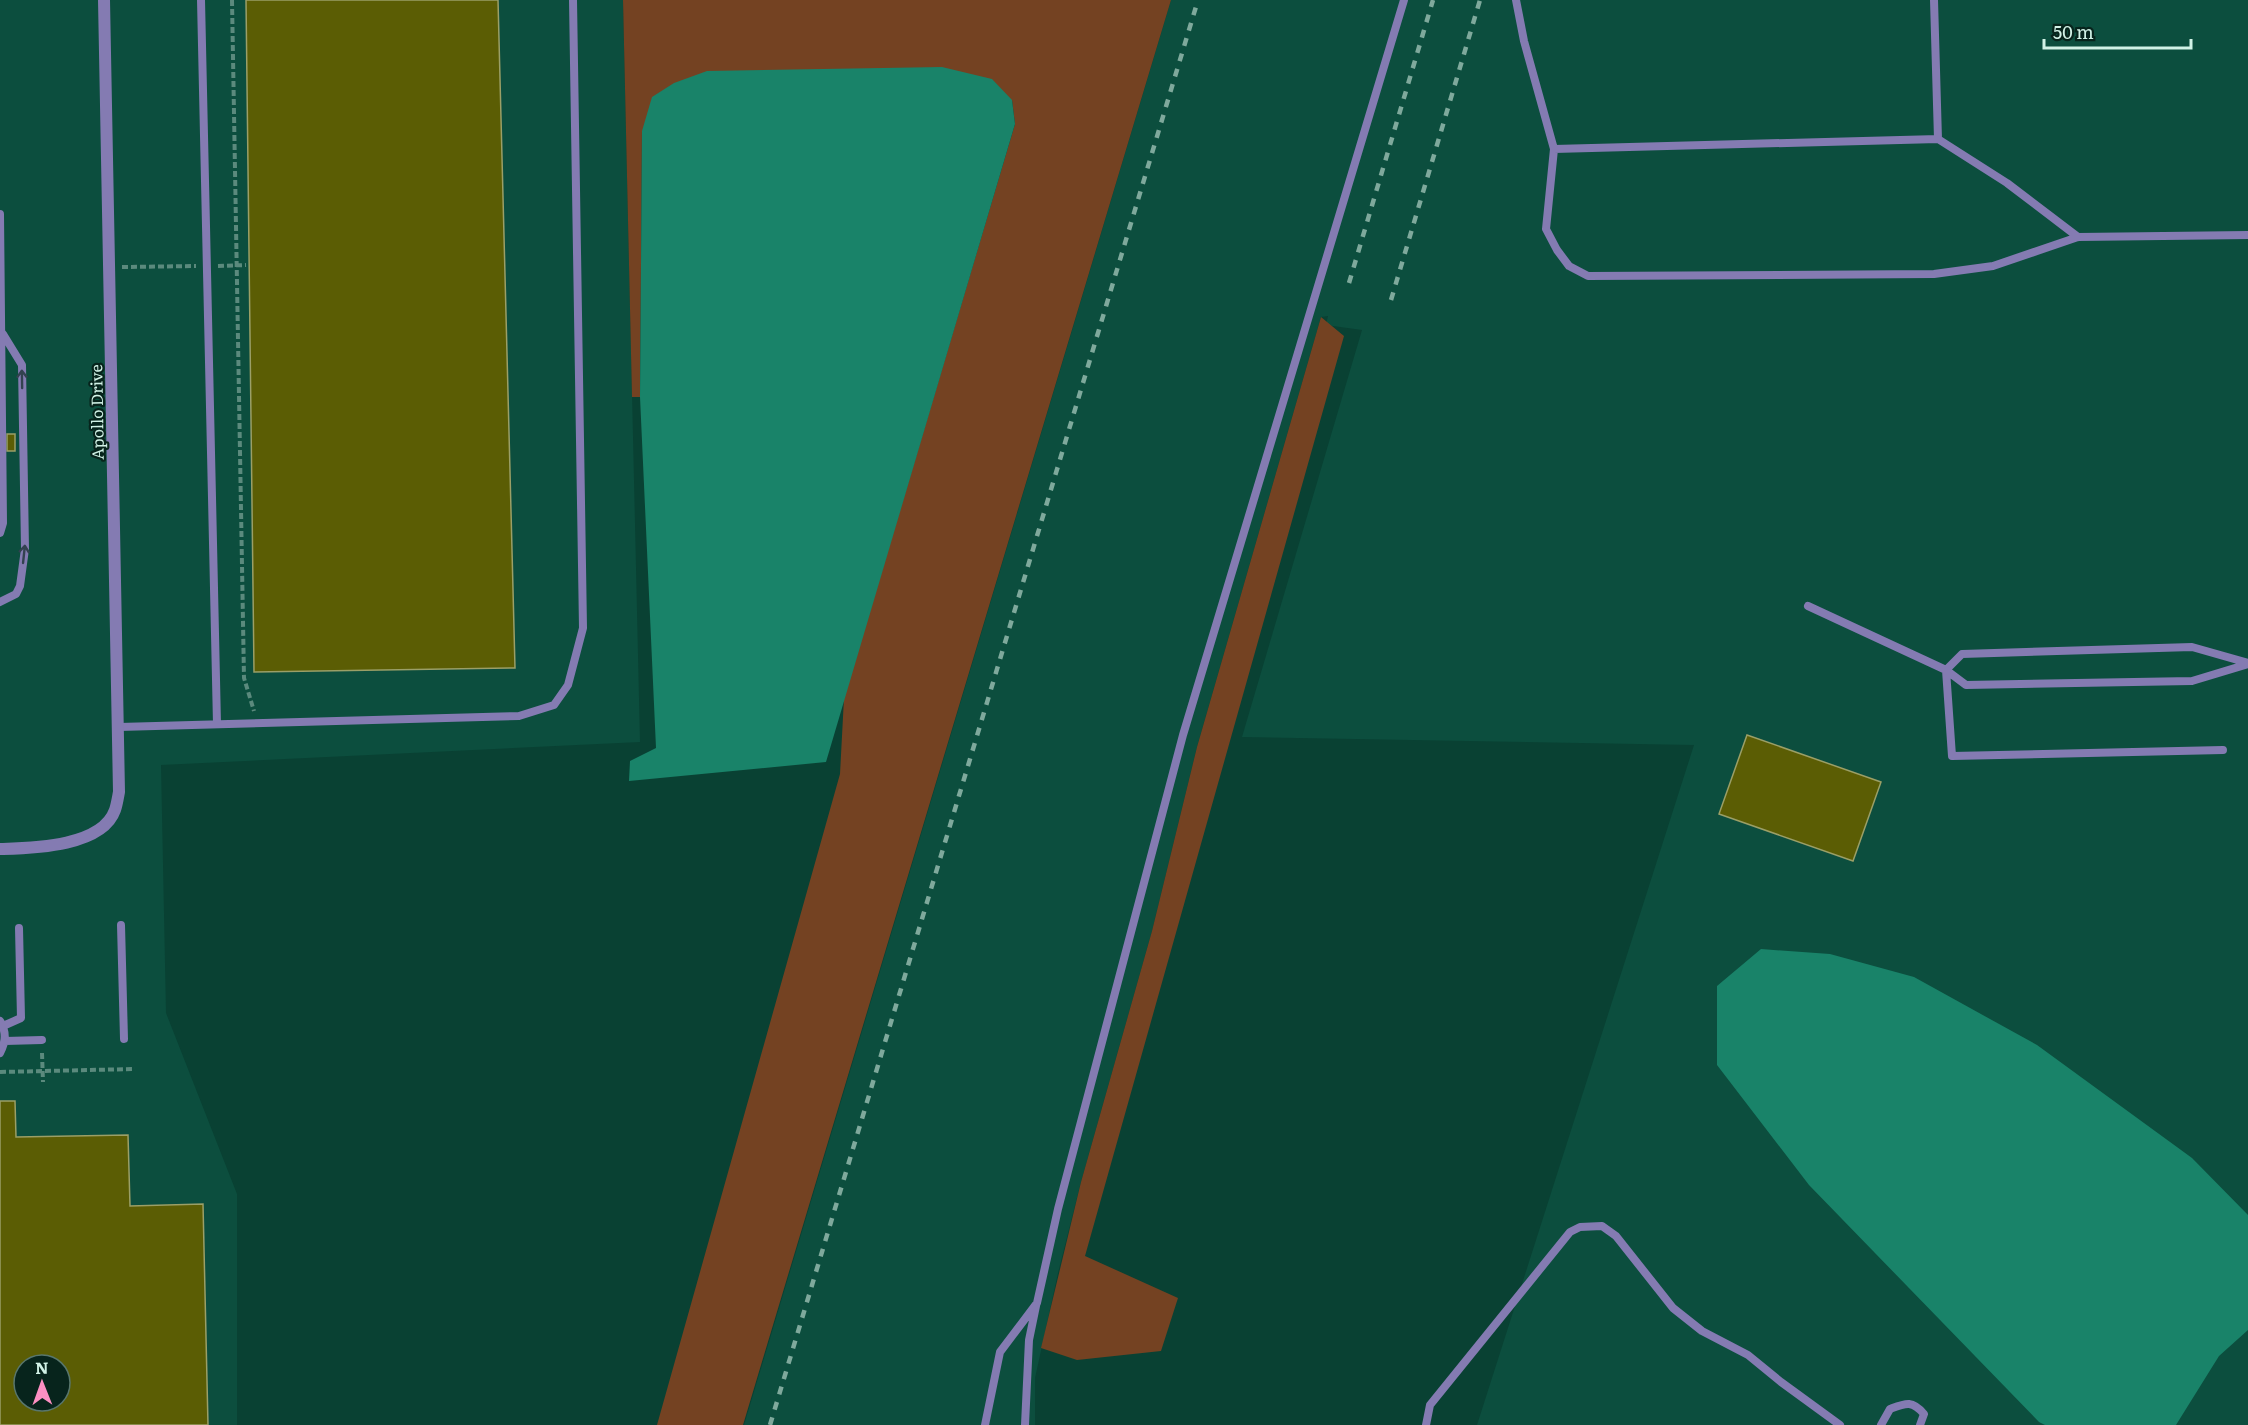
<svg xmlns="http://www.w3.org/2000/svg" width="2248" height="1425" font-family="Literata,serif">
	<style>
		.built { fill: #0c4e3e; fill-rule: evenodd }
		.green { fill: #744222 }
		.water { fill: #198369 }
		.building { fill: #5b5d04; stroke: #9b9f67; stroke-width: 1.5; fill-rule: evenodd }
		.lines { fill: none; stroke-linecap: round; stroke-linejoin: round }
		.path { stroke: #5b8a7d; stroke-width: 4; stroke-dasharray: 6 3; stroke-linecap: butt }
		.lane { stroke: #847bb2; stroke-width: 8 }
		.street { stroke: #847bb2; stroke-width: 12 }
		.rail { stroke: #7fa99c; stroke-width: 4.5; stroke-dasharray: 8 8; stroke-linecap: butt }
		.oneway { stroke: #334250 }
		.labels { text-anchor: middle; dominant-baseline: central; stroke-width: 4.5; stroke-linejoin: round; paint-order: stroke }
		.street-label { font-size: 16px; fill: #d1f2e6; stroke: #07241c }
	</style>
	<rect width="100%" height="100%" fill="#094133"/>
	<path class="built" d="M 0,0 L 623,0 L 640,742 L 161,765 L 166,1013 L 237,1194 L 237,1425 L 0,1425 ZM 24,1365 L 60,1365 L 60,1401 L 24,1401 Z
		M 1171,0 L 2248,0 L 2248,1425 L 1477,1425 L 1694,745 L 1242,737 L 1362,330 L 1326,325 L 1328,316 L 1321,317 L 1197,747 L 1152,931 L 1081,1182 L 1058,1273 L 1035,1378 L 1035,1425 L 744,1425 Z"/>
	<path class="green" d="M 623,0 L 1171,0 L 743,1425 L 657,1425 L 840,774 L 844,698 L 1015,124 L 1012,100 L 642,131 L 640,397 L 632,397 Z
		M 1321,317 L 1344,336 L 1085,1256 L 1178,1298 L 1161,1351 L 1077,1360 L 1041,1348 L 1081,1182 L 1152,931 L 1197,747 Z"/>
	<path class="water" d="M 942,67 L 992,79 L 1012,100 L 1015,124 L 826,762 L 629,781 L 630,761 L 656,748 L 640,397 L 642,131 L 652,97 L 674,83 L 707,71 Z
		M 1761,949 L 1830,954 L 1914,977 L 2037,1045 L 2192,1158 L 2248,1215 L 2248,1330 L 2219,1356 L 2176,1425 L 2045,1425 L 2039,1422 L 1809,1185 L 1717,1065 L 1717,986 Z"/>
	<path class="building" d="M 246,0 L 498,0 L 515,668 L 254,672 Z
		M 7,434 L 15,434 L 15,451 L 7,451 Z
		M 1747,735 L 1881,782 L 1853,861 L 1719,814 Z
		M 0,1101 L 15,1101 L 16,1137 L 128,1135 L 130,1206 L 203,1204 L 208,1425 L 0,1425 ZM 24,1365 L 60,1365 L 60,1401 L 24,1401 Z"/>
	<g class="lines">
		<path class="path" d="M 232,0 L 244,678 L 254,711
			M 218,266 L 246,265
			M 122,267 L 196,266
			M 42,1053 L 43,1082
			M 0,1072 L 135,1069"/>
		<path class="lane" d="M 201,0 L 217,724
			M 1516,0 L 1524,41 L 1554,149
			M 1934,0 L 1938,139
			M 0,214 L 3,523 L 0,533
			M 2078,237 L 2007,183 L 1938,139 L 1554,149 L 1546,229 L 1557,250 L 1569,266 L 1588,276 L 1934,274 L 1993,266 L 2078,237 L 2248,235
			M 0,602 L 16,594 L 20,586 L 25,549 L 22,365 L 3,334
			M 1808,606 L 1946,670 L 1952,756 L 2223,750
			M 2248,663 L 2192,647 L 1962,654 L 1946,670 L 1966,685 L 2192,681 L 2248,664
			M 119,727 L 519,716 L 554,705 L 568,685 L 583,628 L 573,0
			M 121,925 L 124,1039
			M 0,1021 C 7,1032 6,1042 0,1053
			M 3,1026 L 21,1018 L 19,928
			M 5,1041 L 42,1040
			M 985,1425 L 1000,1352 L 1037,1303 L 1058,1209 L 1183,735 L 1404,0
			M 1025,1425 L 1029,1340 L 1036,1306
			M 1426,1425 L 1430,1405 L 1570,1232 L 1580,1227 L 1602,1226 L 1616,1236 L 1673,1308 L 1702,1331 L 1748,1355 L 1781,1382 L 1840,1425
			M 1881,1425 L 1890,1409 C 1906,1403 1912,1400 1924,1414 L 1920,1425"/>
		<path class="street" d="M 0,849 C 32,848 102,847 115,810 C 117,804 118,797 119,792 L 104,0"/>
		<path class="rail" d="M 1349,283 L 1433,0
			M 1391,300 L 1480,0
			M 770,1425 L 1198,0"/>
	</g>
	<defs><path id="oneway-shaft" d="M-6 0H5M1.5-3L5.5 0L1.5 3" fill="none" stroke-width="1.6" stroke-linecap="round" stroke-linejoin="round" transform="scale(1.5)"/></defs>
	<g class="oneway">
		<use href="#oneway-shaft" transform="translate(22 379) rotate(-91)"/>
		<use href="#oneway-shaft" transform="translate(24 554) rotate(-84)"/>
	</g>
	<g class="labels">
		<g class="street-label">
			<text transform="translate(96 412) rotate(-91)">Apollo Drive</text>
		</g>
	</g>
	<g transform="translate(42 1383) rotate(359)"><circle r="28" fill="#07241c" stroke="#58766d" stroke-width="1.5"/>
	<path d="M0-4.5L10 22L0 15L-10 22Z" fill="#fc8fc2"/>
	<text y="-9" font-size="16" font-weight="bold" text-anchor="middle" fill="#d1f2e6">N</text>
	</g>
	<path d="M2044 39v9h147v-9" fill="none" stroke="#d1f2e6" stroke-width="3"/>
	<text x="2053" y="39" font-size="18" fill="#d1f2e6" stroke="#07241c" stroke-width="4.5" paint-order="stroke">50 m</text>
</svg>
